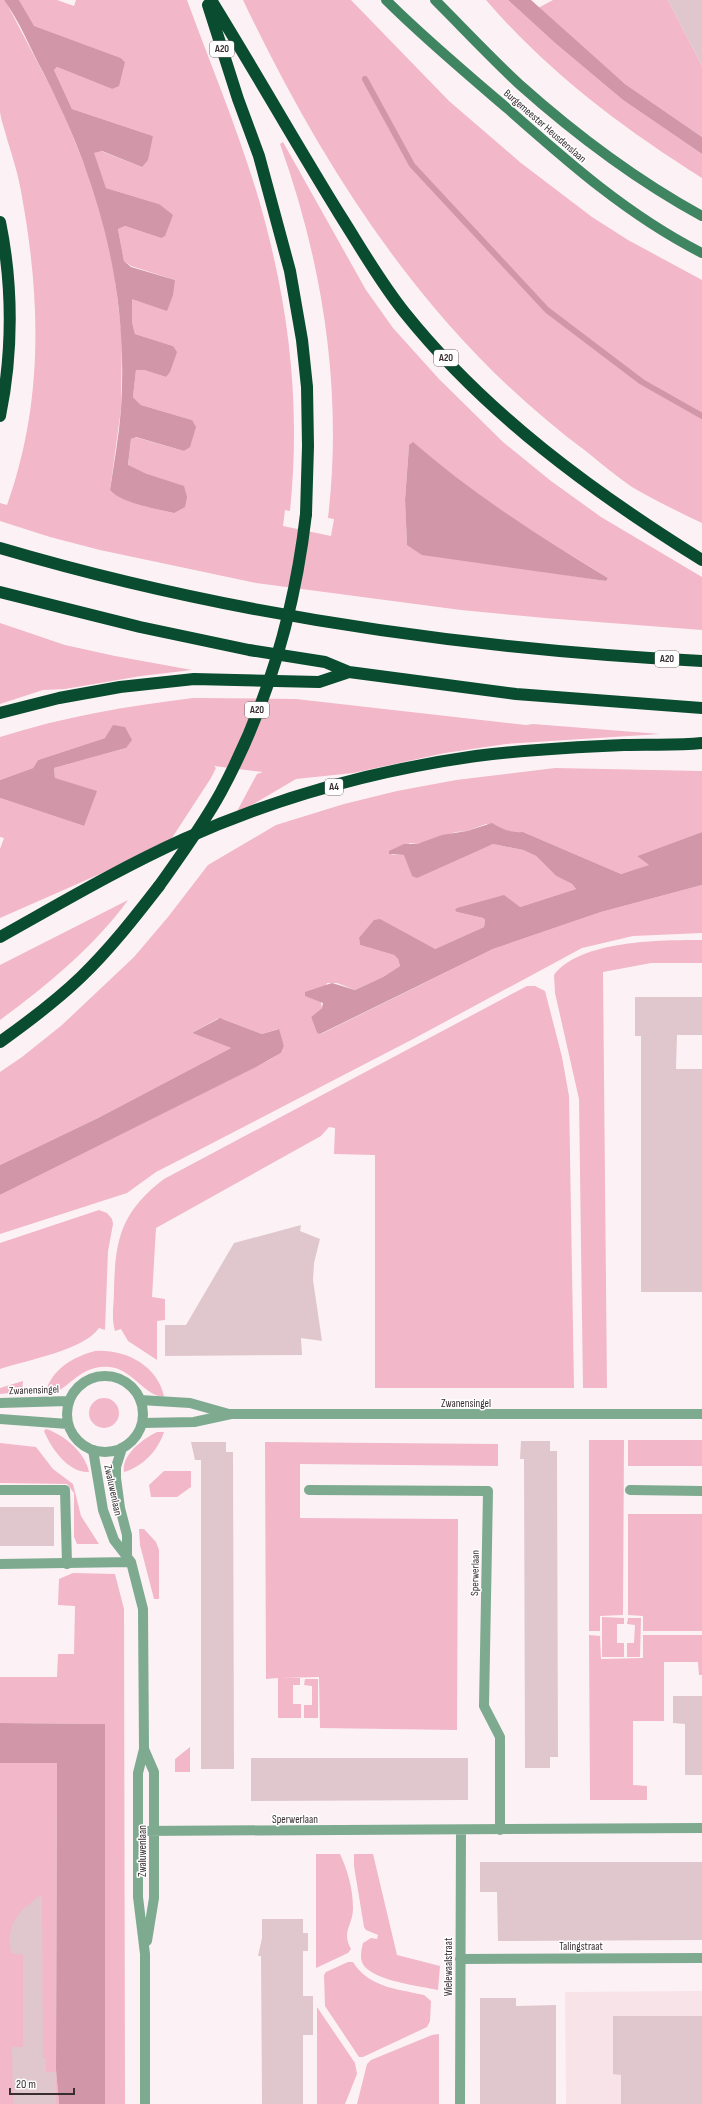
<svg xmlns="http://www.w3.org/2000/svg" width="702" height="2104" font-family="'Sofia Sans Condensed',sans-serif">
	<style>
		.built { fill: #f7e3e8 }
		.green { fill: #f2b7c9; fill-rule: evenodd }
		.water { fill: #d196a8 }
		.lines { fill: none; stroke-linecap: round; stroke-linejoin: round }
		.stream { stroke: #d196a8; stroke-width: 6 }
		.building { fill: #dfc7cd }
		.service { stroke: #7eaa90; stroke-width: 10 }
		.minor { stroke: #7eaa90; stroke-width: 10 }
		.tertiary { stroke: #7eaa90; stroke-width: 10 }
		.secondary { stroke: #408561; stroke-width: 10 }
		.motorway { stroke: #094c2f; stroke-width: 12 }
		.motorway-bridge { stroke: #094c2f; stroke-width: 12 }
		.labels { text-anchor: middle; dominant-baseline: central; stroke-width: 3; stroke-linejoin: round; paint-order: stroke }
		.shield { fill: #fff; stroke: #746d6f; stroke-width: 1 }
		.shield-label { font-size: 10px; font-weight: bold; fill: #382e31 }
		.street-label { font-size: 11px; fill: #382e31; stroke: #fff }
	</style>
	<rect width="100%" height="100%" fill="#fcf2f5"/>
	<path class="built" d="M 702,1991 L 702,2104 L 566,2104 L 565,1992 Z"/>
	<path class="green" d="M 0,0 L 4,0 L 7,4 L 61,107 L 94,189 L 113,261 L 122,338 L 121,409 L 110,490 C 121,503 157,509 174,513 L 147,474 L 128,466 L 131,439 L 135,437 L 184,451 C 195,444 192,432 192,420 L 141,405 L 133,397 L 136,370 L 144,370 L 166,377 L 173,346 L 135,334 L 132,322 L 132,298 L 175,280 L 131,266 L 124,261 L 118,229 L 125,226 L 161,238 L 159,204 L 106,188 L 93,153 L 101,151 L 142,167 L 153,136 L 72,109 L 54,70 L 57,67 L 112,89 L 125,62 L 121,58 L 33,26 L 19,0 L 57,0 L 74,6 L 76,0 L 187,0 C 211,66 239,132 259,200 C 289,304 301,403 290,511 L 285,510 L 283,526 L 331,536 L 334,519 L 328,518 C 343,391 323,264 280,144 L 283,142 L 366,290 L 393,328 L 439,379 L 503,442 L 551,481 L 601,517 L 702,577 L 702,630 L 545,618 L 461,610 L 256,583 L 100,550 L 50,537 L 0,521 L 0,503 L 7,505 C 43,404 41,302 22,197 C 19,177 13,158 7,139 C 5,130 1,121 0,112 C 0,75 0,37 0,0 ZM 409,445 L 511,518 L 608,578 L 606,581 L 547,572 L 407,545 L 405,500 Z
		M 243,0 L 351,0 L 449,101 L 521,163 L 592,217 L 628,240 L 702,280 L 702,523 C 679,512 654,500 632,487 C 617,477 602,464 587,452 C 430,336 326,174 243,0 Z
		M 486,0 L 508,0 L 555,43 L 623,100 L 702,154 L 702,178 C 621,127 548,72 486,0 Z
		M 553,0 L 668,0 L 702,66 L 702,137 L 625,84 L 538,8 Z
		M 0,623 L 65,645 L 115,656 L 192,670 L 141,676 L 65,689 L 43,690 L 0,704 Z
		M 193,698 L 296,699 L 526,725 L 533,724 L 660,734 L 506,744 L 445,753 L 353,773 L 296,779 L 235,815 L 257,774 L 263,772 L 214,766 L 216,768 L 211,778 L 168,844 L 0,918 L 0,849 L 4,838 L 0,837 L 0,798 L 84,826 L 55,778 L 54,768 L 126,748 L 105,738 L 38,760 L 33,768 L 0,780 L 0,737 C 63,717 127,706 193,698 Z
		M 555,768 L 702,771 L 702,832 L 637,856 L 650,865 L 621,874 L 523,832 L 515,833 L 486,824 L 467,831 L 456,832 L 417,844 L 410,843 L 391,855 L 405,855 L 412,876 L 493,844 L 523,850 L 536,856 L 556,876 L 572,884 L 576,889 L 520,907 L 457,912 L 483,918 L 485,920 L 484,927 L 435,949 L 359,938 L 360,945 L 394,955 L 398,959 L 400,966 L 383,977 L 355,990 L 337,983 L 327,983 L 321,1002 L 322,1008 L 311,1017 L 317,1033 L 321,1034 L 493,949 L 601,912 L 702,885 L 702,933 L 633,936 L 582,948 L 415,1038 L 199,1150 L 156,1172 L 127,1193 L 0,1234 L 0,1195 L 269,1060 L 281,1053 L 284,1046 L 278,1029 L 262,1034 L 223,1019 L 217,1019 L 192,1033 L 231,1048 L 98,1118 L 0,1165 L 0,1072 L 22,1057 L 62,1025 L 134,957 L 168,917 L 208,865 L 276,825 L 344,804 L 397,791 L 456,780 Z
		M 128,900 C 95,946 45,987 0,1020 L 0,965 Z
		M 702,940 L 702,963 L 651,963 L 603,972 L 607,1388 L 583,1388 L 579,1099 L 555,993 L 554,975 C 580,940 662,940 702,940 Z
		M 527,986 L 535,986 L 545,991 L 562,1057 L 569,1096 L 574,1388 L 375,1388 L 375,1155 L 334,1154 L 335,1128 L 329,1127 L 321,1136 L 156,1228 L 152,1297 L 165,1299 L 165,1320 L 157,1321 L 157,1360 L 128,1341 L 121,1329 L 115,1331 C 111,1318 114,1304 114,1291 C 115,1239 121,1212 164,1179 Z
		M 99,1210 L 107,1213 L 112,1219 L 113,1224 L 108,1251 L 105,1330 L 99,1328 C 84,1350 27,1360 0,1369 L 0,1243 Z
		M 95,1351 C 125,1349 157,1365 164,1396 C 147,1399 132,1368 109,1367 C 77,1364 66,1396 45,1394 C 51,1370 72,1357 95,1351 Z
		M 23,1381 L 22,1392 L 0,1394 L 0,1388 Z
		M89 1413a15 15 0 1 1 30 0a15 15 0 1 1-30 0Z
		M 46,1429 C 63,1434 86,1453 89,1472 C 68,1473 51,1448 44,1431 Z
		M 157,1432 L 164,1432 C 158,1451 142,1467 124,1472 C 121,1455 144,1438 157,1432 Z
		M 589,1440 L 624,1440 L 623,1615 L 600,1616 L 600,1631 L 589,1631 Z
		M 628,1440 L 702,1440 L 702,1466 L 628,1466 Z
		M 265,1442 L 498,1444 L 498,1466 L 300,1464 L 300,1518 L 458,1519 L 457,1730 L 320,1728 L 319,1677 L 281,1678 L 300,1678 L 300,1685 L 293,1685 L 293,1704 L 301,1704 L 301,1718 L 278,1718 L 278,1678 L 266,1679 Z
		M 0,1443 L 36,1447 L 53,1469 L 73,1484 L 81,1516 L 99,1544 L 77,1544 L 74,1537 L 74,1493 L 67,1484 L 0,1483 Z
		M 164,1471 L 191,1471 L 191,1487 L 177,1497 L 151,1497 L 149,1485 Z
		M 628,1514 L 702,1514 L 702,1631 L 643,1631 L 643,1616 L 628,1615 Z
		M 139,1529 L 144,1529 L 156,1542 L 159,1550 L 159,1599 L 154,1599 L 140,1545 Z
		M 73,1573 L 115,1574 L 124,1609 L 125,2104 L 105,2104 L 105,1724 L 0,1723 L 0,1677 L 57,1677 L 58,1654 L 74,1654 L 75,1606 L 58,1605 L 59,1579 Z
		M 602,1617 L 624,1618 L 624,1624 L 617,1624 L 617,1643 L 624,1643 L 624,1657 L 602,1657 Z
		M 628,1618 L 641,1618 L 640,1657 L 627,1657 L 627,1643 L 634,1643 L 635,1625 L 627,1624 Z
		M 589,1635 L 600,1636 L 601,1659 L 643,1658 L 643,1635 L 702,1635 L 702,1675 L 699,1675 L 698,1662 L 664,1662 L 664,1721 L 633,1721 L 633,1785 L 647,1786 L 647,1800 L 590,1800 Z
		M 305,1679 L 318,1679 L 318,1718 L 304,1718 L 304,1705 L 312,1705 L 312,1686 L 304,1685 Z
		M 190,1747 L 190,1772 L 175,1772 L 175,1759 Z
		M 0,1763 L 57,1763 L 56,2070 L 59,2104 L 0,2104 Z
		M 316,1854 L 340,1854 C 348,1871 353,1890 353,1908 C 353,1926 341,1931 351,1949 L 348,1953 L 316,1968 Z
		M 354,1854 L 373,1854 L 397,1955 L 440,1966 L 438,1990 C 419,1986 378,1981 365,1967 C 359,1961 361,1951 363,1943 L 371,1938 L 377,1939 L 378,1935 L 366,1930 L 364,1927 L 354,1866 Z
		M 348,1962 L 353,1962 C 368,1987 397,1989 424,1995 L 431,2001 L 430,2021 L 427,2027 L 363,2057 L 359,2057 L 325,2006 L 324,1975 L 326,1972 Z
		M 317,2007 L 355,2063 L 357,2074 L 345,2104 L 317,2104 Z
		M 439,2034 L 439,2104 L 357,2104 L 367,2064 L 371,2060 L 432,2035 Z"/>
	<path class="water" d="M 4,0 L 19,0 L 34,26 L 121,58 L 125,62 L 119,86 L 112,89 L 57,67 L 54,70 L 72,109 L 153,136 L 148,160 L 142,167 L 102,151 L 94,153 L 106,188 L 159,204 L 173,215 L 165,236 L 161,238 L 125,226 L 118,229 L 124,261 L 131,267 L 175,280 L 173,295 L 167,311 L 132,299 L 132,322 L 135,334 L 173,346 L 177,352 L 170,372 L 166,377 L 144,370 L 136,370 L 133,397 L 141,405 L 192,420 L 196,427 L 190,447 L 184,451 L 136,437 L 131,439 L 128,465 L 147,474 L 184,486 L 187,497 L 185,507 L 174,513 C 157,509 120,503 110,490 C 114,463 119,436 121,409 C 129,288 98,178 43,72 C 30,48 20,22 4,0 Z
		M 508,0 L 531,0 L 625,84 L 702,137 L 702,154 L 623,100 L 555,43 Z
		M 413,442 C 474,495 540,537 608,578 L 606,581 L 422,555 L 407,545 L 405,500 L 409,445 Z
		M 113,725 L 125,727 L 132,740 L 126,748 L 54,768 L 55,778 L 97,791 L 84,826 L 0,798 L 0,780 L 33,768 L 38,760 L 105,738 Z
		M 492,823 C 501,829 512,833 523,832 L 621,874 L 649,865 L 637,856 L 702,832 L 702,885 L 601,912 L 493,949 L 320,1034 L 317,1033 L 311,1017 L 322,1008 L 323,1003 L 305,996 L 305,992 L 332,983 L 355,990 L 383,977 L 400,966 L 398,959 L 394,955 L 360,945 L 359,938 L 374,920 L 380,919 L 435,949 L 484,927 L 485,920 L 483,918 L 457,912 L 455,910 L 457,908 L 504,895 L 520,907 L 576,889 L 572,884 L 556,876 L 536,856 L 523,850 L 493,844 L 417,878 L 412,876 L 404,855 L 389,854 L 389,851 L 404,844 L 417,844 L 442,835 L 467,831 Z
		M 220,1018 L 262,1034 L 279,1029 L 284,1046 L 281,1053 L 256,1067 L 0,1195 L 0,1165 L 98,1118 L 231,1048 L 192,1033 Z
		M 0,1723 L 105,1724 L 105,2104 L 59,2104 L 56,2070 L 57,1763 L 0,1763 Z"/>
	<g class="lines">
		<path class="stream" d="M 365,79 L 412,165 L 547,310 L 642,382 L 702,416"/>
	</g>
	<path class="building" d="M 668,0 L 702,0 L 702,66 Z
		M 635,997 L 702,997 L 702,1035 L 677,1035 L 676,1069 L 702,1069 L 702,1292 L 641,1292 L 641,1036 L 635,1036 Z
		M 301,1225 L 300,1231 L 320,1239 L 314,1263 L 313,1280 L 322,1341 L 301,1338 L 302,1355 L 165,1356 L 165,1325 L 186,1325 L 234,1243 Z
		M 521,1441 L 550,1441 L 550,1451 L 557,1451 L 558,1757 L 550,1757 L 550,1768 L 525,1768 L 524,1459 L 520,1459 Z
		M 191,1442 L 226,1442 L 226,1452 L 233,1452 L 234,1769 L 201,1769 L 201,1460 L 195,1460 Z
		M 0,1507 L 54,1507 L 54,1546 L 0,1546 Z
		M 673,1696 L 702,1696 L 702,1775 L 685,1775 L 685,1724 L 673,1723 Z
		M 251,1758 L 468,1758 L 468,1800 L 251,1801 Z
		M 480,1862 L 702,1862 L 702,1940 L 498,1941 L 497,1892 L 480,1892 Z
		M 42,1894 L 43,2058 L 46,2058 L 46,2072 L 56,2072 L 56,2104 L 13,2104 L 12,2047 L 23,2047 L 23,1955 L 11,1953 L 9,1938 L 13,1923 L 22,1910 Z
		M 262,1919 L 303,1919 L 303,1933 L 308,1933 L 308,1951 L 303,1951 L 303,1996 L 313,1996 L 313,2035 L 303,2035 L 303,2104 L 262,2104 L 261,1956 L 258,1956 L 262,1938 Z
		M 480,1998 L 516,1998 L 516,2006 L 556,2005 L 556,2104 L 480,2104 Z
		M 613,2016 L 702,2016 L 702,2104 L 621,2104 L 621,2075 L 613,2074 Z"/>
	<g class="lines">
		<path class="service" d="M 0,1490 L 65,1490 L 67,1564
			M 309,1490 L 488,1491 L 484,1706 L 500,1737 L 500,1830
			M 630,1490 L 702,1491"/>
		<path class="minor" d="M 122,1448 L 116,1467 L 116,1478 L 120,1508 L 127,1535 L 127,1555
			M 93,1450 L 103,1510 L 114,1540 L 131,1562 L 143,1609 L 144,1749 L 138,1773 L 138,1897 L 145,1954 L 145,2104
			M 0,1564 L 131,1562
			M 144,1749 L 154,1772 L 154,1898 L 147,1941
			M 138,1831 L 702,1828
			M 460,1959 L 702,1958
			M 460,2104 L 461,1830"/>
		<path class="tertiary" d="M67 1414a38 38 0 1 1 76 0a38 38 0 1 1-76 0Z
			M 140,1400 L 190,1403 L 229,1414
			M 0,1403 L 68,1401
			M 0,1419 L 68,1424
			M 142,1423 L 194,1422 L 231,1414 L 702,1414"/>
		<path class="secondary" d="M 386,0 C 424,38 467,74 508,109 C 569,163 629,216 702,253
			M 435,0 C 463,28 490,57 519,84 C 575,134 636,180 702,216"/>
		<path class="motorway" d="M 211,0 C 255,71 296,144 340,215 C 361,248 380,282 405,313 C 486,414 593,492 702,560
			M 208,5 L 238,99 L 259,156 L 290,271 L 302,340 L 307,387 L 308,446 L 306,514
			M 0,222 C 13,285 13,353 0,416
			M 0,548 C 227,615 466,649 702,661
			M 0,592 L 140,627 L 249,650 L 325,662 L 349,672 L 516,694 L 702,708
			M 0,713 L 59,698 L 120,687 L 194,679 L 319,682 L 349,672
			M 0,937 C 61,903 120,868 184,839 C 275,798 377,770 476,756 C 525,750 575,747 624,745 C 650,744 676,746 702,743
			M 0,1042 C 28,1022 56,1001 81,977 C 110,949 135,917 159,886"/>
		<path class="motorway-bridge" d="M 159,886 C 181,855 203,825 221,792 C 267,706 295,610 306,514"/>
	</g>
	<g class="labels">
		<g class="shield">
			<rect x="210" y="41" width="24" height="16" rx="3"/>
			<rect x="434" y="350" width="24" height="16" rx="3"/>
			<rect x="655" y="651" width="24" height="16" rx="3"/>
			<rect x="245" y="702" width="24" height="16" rx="3"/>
			<rect x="325" y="779" width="18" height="16" rx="3"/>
		</g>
		<g class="shield-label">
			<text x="222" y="49">A20</text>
			<text x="446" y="358">A20</text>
			<text x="667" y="659">A20</text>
			<text x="257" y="710">A20</text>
			<text x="334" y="787">A4</text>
		</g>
		<g class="street-label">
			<text transform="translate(545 126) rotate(41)">Burgemeester Heusdenslaan</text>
			<text transform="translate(34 1390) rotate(-2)">Zwanensingel</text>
			<text x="466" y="1403">Zwanensingel</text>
			<text transform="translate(113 1490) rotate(78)">Zwaluwenlaan</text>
			<text transform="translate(475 1573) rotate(-89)">Sperwerlaan</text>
			<text x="295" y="1819">Sperwerlaan</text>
			<text transform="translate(142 1851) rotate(-90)">Zwaluwenlaan</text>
			<text x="581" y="1946">Talingstraat</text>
			<text transform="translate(448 1967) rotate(-90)">Wielewaalstraat</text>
		</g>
	</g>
	<path d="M10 2088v6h64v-6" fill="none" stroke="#382e31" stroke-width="2"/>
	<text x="16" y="2088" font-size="12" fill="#382e31" stroke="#ffffff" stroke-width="3" paint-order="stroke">20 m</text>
</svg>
